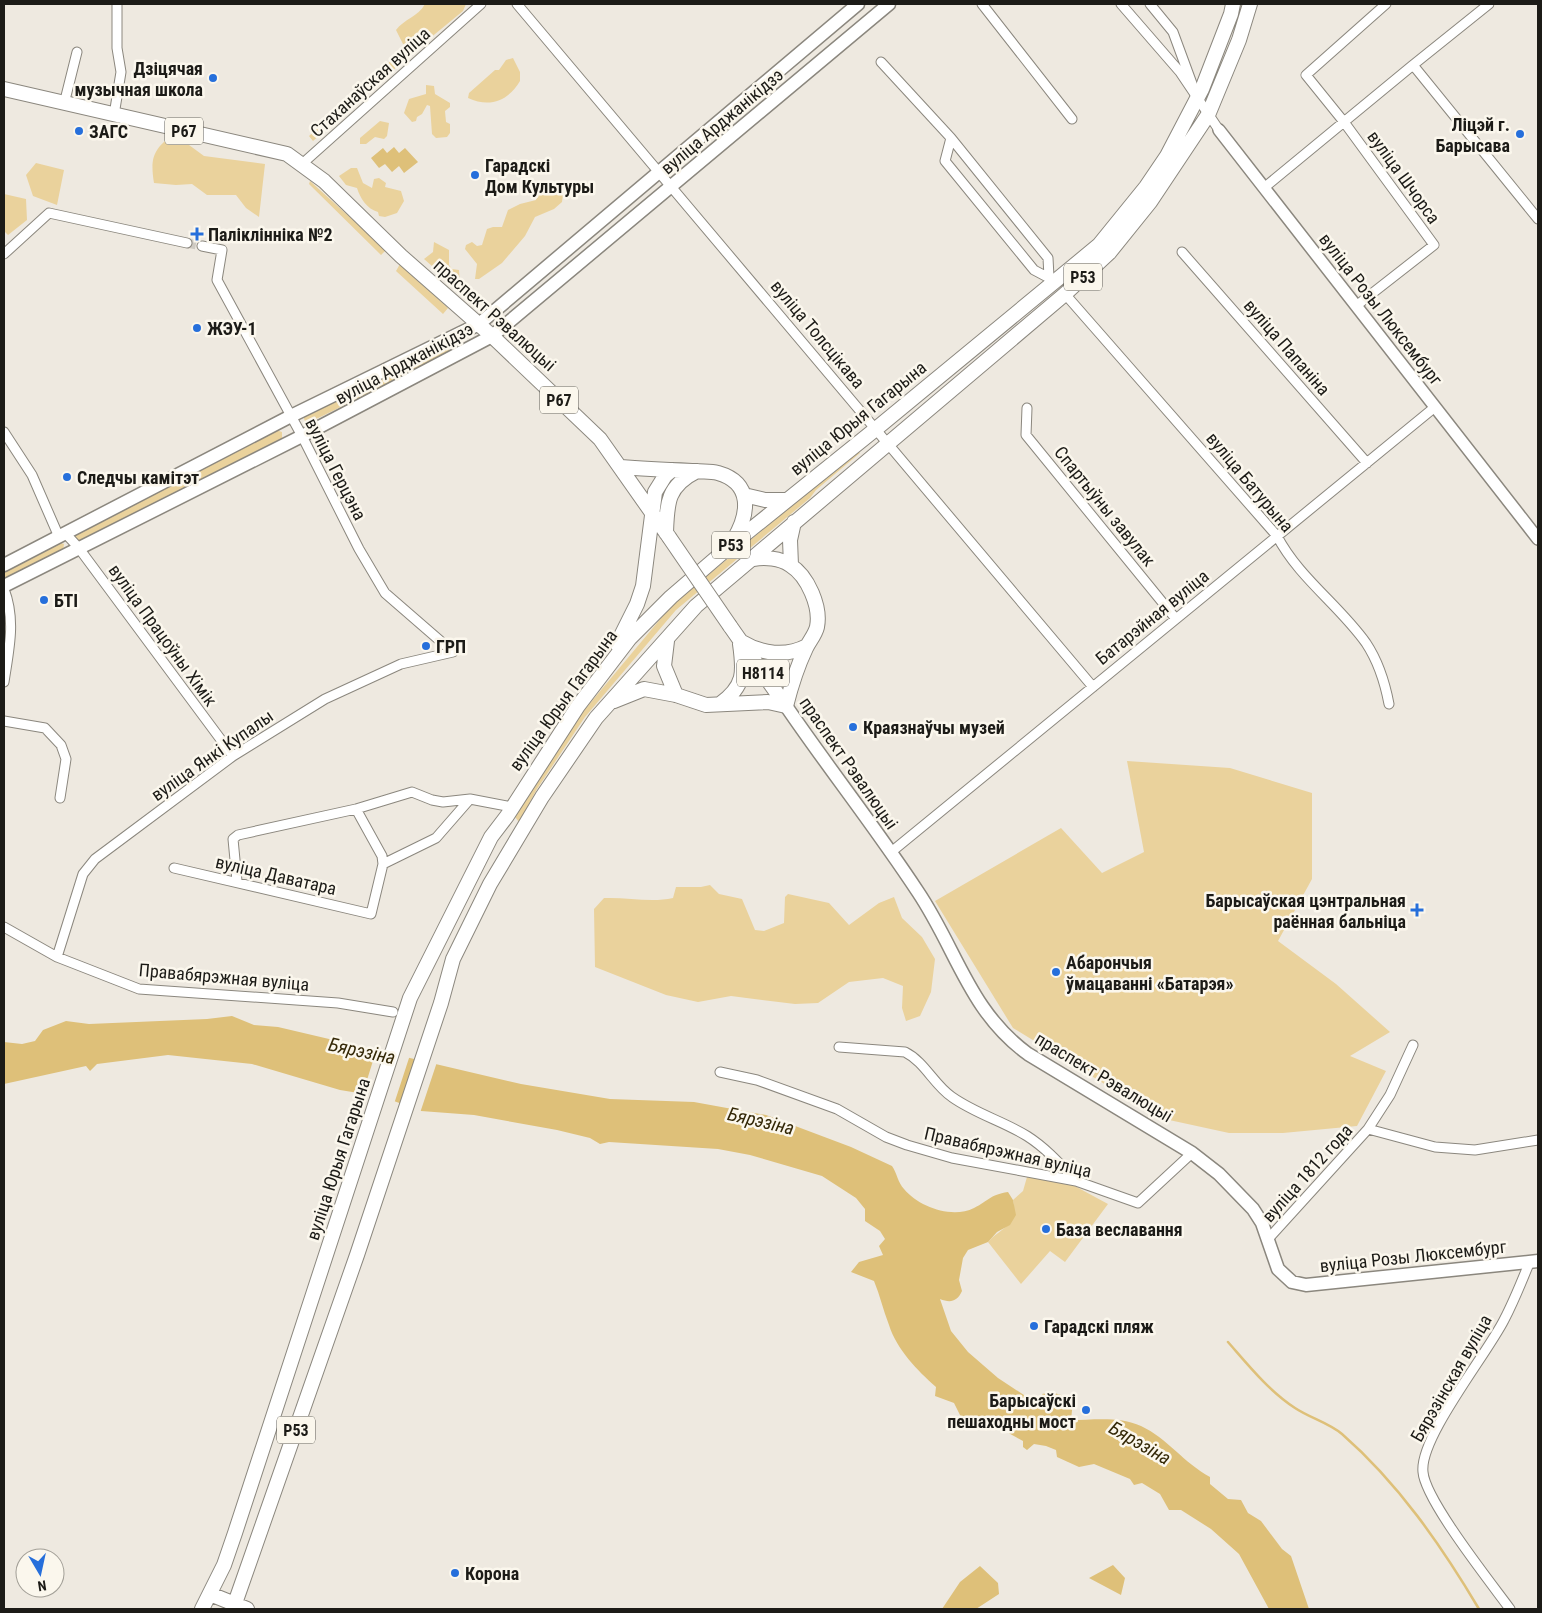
<svg xmlns="http://www.w3.org/2000/svg" width="1542" height="1613" font-family="'Roboto Condensed',sans-serif">
	<style>
		.green { fill: #ead29c }
		.water { fill: #dec079 }
		.pier { fill: #eee9e0 }
		.lines { fill: none; stroke-linecap: round; stroke-linejoin: round }
		.stream { stroke: #dec079; stroke-width: 2.5 }
		.minor-tunnel { stroke: #cecac2; stroke-width: 9; stroke-dasharray: 9 4.5; stroke-linecap: butt }
		.minor-casing { stroke: #8b877e; stroke-width: 11 }
		.tertiary-casing { stroke: #8b877e; stroke-width: 14 }
		.secondary-casing { stroke: #8b877e; stroke-width: 15 }
		.primary-casing { stroke: #8b877e; stroke-width: 16 }
		.minor { stroke: #fff; stroke-width: 9 }
		.tertiary { stroke: #fff; stroke-width: 11 }
		.secondary { stroke: #fff; stroke-width: 12 }
		.primary { stroke: #fff; stroke-width: 14 }
		.primary-bridge-casing { stroke: #8b877e; stroke-width: 16; stroke-linecap: butt }
		.primary-bridge { stroke: #fff; stroke-width: 14 }
		.poi-dot { fill: #266fdb; stroke: #fbf7ed; stroke-width: 2 }
		.labels { text-anchor: middle; dominant-baseline: central; stroke-width: 5; stroke-linejoin: round; paint-order: stroke }
		.shield { fill: #fbf7ed; stroke: #5f5d57; stroke-width: 1 }
		.shield-label { font-size: 16px; font-weight: bold; fill: #1c1b17 }
		.poi-label { font-size: 18px; font-weight: bold; fill: #1c1b17; stroke: #fbf7ed; text-anchor: start }
		.street-label { font-size: 18px; fill: #1c1b17; stroke: #fbf7ed }
		.water-label { font-size: 19px; font-style: italic; fill: #342807; stroke: #fbf7ed }
	</style>
	<rect width="100%" height="100%" fill="#eee9e0"/>
	<path class="green" d="M 425,4 L 466,4 L 463,11 L 418,48 L 403,44 L 396,30 C 404,19 418,17 425,4 Z
		M 394,58 L 400,64 L 367,94 L 361,88 Z
		M 513,58 L 520,72 L 520,81 C 508,101 490,108 468,98 L 469,93 L 495,70 L 499,70 L 506,60 Z
		M 426,85 L 434,86 L 435,94 L 450,103 L 450,107 L 445,111 L 446,122 L 450,124 L 450,133 L 447,137 L 436,138 L 432,134 L 430,106 L 427,105 L 422,114 L 417,117 L 416,121 L 412,122 L 404,113 L 409,99 L 426,94 Z
		M 355,94 L 361,98 L 313,141 L 309,136 Z
		M 380,121 L 389,123 L 387,136 L 384,139 L 375,137 L 366,144 L 360,144 L 360,138 Z
		M 174,134 L 204,156 L 265,164 L 259,217 L 246,208 L 236,195 L 207,195 L 192,184 L 176,185 L 154,183 C 150,158 153,149 174,134 Z
		M 36,163 L 64,170 L 57,205 L 33,196 L 26,175 Z
		M 351,168 L 357,168 L 363,183 L 372,188 L 374,179 L 379,178 L 386,183 L 385,187 L 401,191 L 404,201 L 397,213 L 385,217 L 379,216 L 378,212 C 367,209 360,198 357,188 L 346,185 L 339,176 Z
		M 310,181 L 386,250 L 381,255 L 309,184 Z
		M 543,187 L 560,190 L 563,194 L 562,202 L 554,209 L 535,217 L 525,236 L 502,263 L 479,279 L 475,279 L 477,264 L 465,249 L 466,245 L 472,242 L 477,246 L 482,245 L 487,229 L 493,227 L 502,227 L 508,210 L 520,204 L 536,200 L 539,190 Z
		M 4,194 L 26,199 L 27,220 L 8,235 L 4,231 Z
		M 434,242 L 449,250 L 449,265 L 452,269 L 459,270 L 460,286 L 455,286 L 424,259 L 433,252 Z
		M 400,264 L 448,308 L 443,314 L 396,271 Z
		M 446,346 L 451,353 L 306,424 L 303,416 Z
		M 276,430 L 282,432 L 282,440 L 80,541 L 73,538 L 74,533 Z
		M 858,451 L 860,453 L 816,490 L 810,498 L 676,610 L 585,717 L 537,789 L 519,822 L 515,817 L 581,714 L 672,605 Z
		M 58,542 L 64,544 L 63,551 L 4,581 L 4,569 Z
		M 1127,761 L 1230,768 L 1312,793 L 1312,879 L 1278,941 L 1336,984 L 1390,1032 L 1350,1056 L 1386,1071 L 1357,1126 L 1283,1133 L 1229,1133 L 1160,1118 L 1013,1028 L 935,901 L 1061,828 L 1102,873 L 1144,852 Z
		M 710,885 L 719,894 L 742,899 L 755,930 L 764,931 L 784,923 L 785,897 L 788,894 L 829,903 L 849,925 L 879,903 L 894,897 L 902,918 L 922,937 L 935,959 L 931,992 L 920,1016 L 906,1021 L 902,1008 L 903,986 L 883,978 L 849,982 L 818,1003 L 795,1004 L 731,996 L 698,1002 L 666,995 L 595,967 L 594,909 L 604,898 C 627,897 651,903 673,898 L 676,887 L 701,887 Z
		M 1027,1177 L 1071,1184 L 1108,1204 L 1065,1262 L 1050,1251 L 1021,1284 L 988,1242 C 1004,1225 1018,1227 1013,1200 L 1023,1191 Z"/>
	<path class="water" d="M 394,147 L 399,153 L 405,148 L 418,162 L 404,173 L 399,166 L 392,172 L 385,164 L 379,168 L 371,158 L 383,148 L 387,153 Z
		M 232,1016 L 254,1025 L 278,1027 L 521,1084 L 610,1099 L 694,1102 L 766,1115 L 851,1147 L 892,1166 C 897,1173 898,1183 904,1189 C 919,1207 952,1219 974,1208 C 990,1200 989,1195 1008,1192 L 1013,1200 L 1016,1215 L 1010,1225 L 997,1232 L 988,1242 L 968,1250 L 963,1258 L 959,1280 L 962,1291 C 957,1302 950,1303 940,1299 L 951,1331 L 968,1352 L 998,1378 L 1036,1403 L 1041,1404 L 1042,1394 C 1054,1391 1063,1395 1073,1401 L 1071,1420 C 1093,1420 1120,1416 1141,1426 C 1167,1438 1184,1463 1210,1477 L 1210,1484 L 1228,1499 L 1241,1500 L 1248,1513 L 1261,1521 L 1282,1549 L 1291,1556 L 1309,1609 L 1269,1609 L 1239,1554 L 1211,1529 L 1181,1510 L 1169,1510 L 1160,1494 L 1142,1483 L 1134,1485 L 1130,1479 L 1094,1464 L 1079,1467 L 1057,1457 L 1056,1450 L 1046,1446 L 1034,1444 L 1027,1450 L 1023,1447 L 1023,1441 L 983,1419 L 961,1417 L 954,1403 L 935,1396 L 936,1387 C 917,1370 897,1350 889,1325 C 883,1310 880,1295 874,1281 L 851,1272 L 859,1262 L 883,1255 L 879,1246 L 885,1239 L 880,1231 L 865,1221 L 865,1209 L 856,1198 L 822,1176 L 750,1155 L 718,1149 L 609,1142 L 600,1144 L 590,1138 L 557,1130 L 474,1115 L 421,1111 L 383,1097 L 340,1090 L 252,1064 L 168,1055 L 97,1064 L 90,1071 L 86,1066 L 4,1084 L 4,1042 L 22,1044 L 35,1041 L 43,1030 L 66,1021 L 89,1024 L 207,1019 Z
		M 1113,1565 L 1125,1578 L 1121,1595 L 1089,1578 Z
		M 980,1566 L 998,1583 L 999,1594 L 976,1609 L 942,1609 L 960,1582 Z"/>
	<path class="pier" d="M 377,1048 L 410,1055 L 394,1104 L 362,1096 Z
		M 416,1057 L 437,1062 L 420,1113 L 400,1106 Z"/>
	<g class="lines">
		<path class="stream" d="M 1228,1342 C 1249,1366 1269,1391 1295,1408 C 1310,1418 1329,1423 1342,1434 C 1398,1483 1441,1545 1479,1609"/>
		<path class="minor-tunnel" d="M 187,243 L 202,246"/>
		<g class="minor-casing">
			<path id="minor" d="M 517,4 L 1093,687
				M 982,4 L 1072,119
				M 1121,4 L 1180,72 L 1219,130
				M 1150,4 L 1173,32 L 1194,89
				M 1489,4 L 1413,65 L 1538,219
				M 881,62 L 951,138 L 1048,258 L 1049,277
				M 64,104 L 77,52
				M 114,115 L 121,72 L 117,48 L 117,4
				M 951,138 L 945,161 L 1034,270 L 1051,279
				M 302,164 L 481,4
				M 1265,187 L 1413,65
				M 202,246 L 222,250 L 217,280 L 302,436 L 359,549 L 385,593 L 453,652
				M 1182,252 L 1367,463
				M 4,254 L 49,213 L 187,243
				M 1065,294 L 1277,536 C 1299,578 1339,605 1366,643 C 1378,661 1385,683 1389,704
				M 1356,306 L 1434,245 L 1344,122 L 1306,75 L 1386,4
				M 1027,408 L 1026,435 L 1176,619
				M 4,432 L 32,475 L 59,537
				M 66,534 L 78,547 L 233,756
				M 4,589 C 16,620 9,649 4,682
				M 4,721 L 45,728 L 61,745 L 66,759 L 60,798
				M 890,853 L 1435,407
				M 383,864 L 436,838 L 470,799
				M 174,868 L 371,914 L 383,864 L 382,856 L 356,809
				M 237,881 L 233,839 L 238,835 L 356,809 L 412,792 L 432,800 L 443,802 L 470,799 L 512,807
				M 4,927 L 57,957 L 139,989 L 338,1003 L 393,1012
				M 57,957 L 83,874 L 95,859 L 233,756 L 325,699 L 401,664 L 453,652
				M 839,1047 L 905,1052 C 925,1062 934,1085 952,1097 C 976,1114 1003,1121 1027,1136 C 1046,1148 1061,1165 1076,1181
				M 720,1072 L 757,1080 L 837,1109 L 886,1137 L 907,1145 L 952,1158 L 1076,1181 L 1138,1203 L 1192,1153
				M 1368,1129 L 1435,1147 L 1475,1150 L 1538,1140
				M 1269,1238 L 1368,1129 L 1390,1095 L 1413,1045
				M 1510,1609 C 1491,1583 1425,1500 1423,1472 C 1419,1438 1487,1354 1504,1320 C 1514,1301 1522,1281 1530,1261"/>
		</g>
		<g class="tertiary-casing">
			<path id="tertiary" d="M 1219,130 L 1538,539"/>
		</g>
		<g class="secondary-casing">
			<path id="secondary" d="M 4,565 L 291,416 L 479,324 L 858,4
				M 4,586 L 302,436 L 492,336 L 889,4
				M 786,706 C 829,769 876,828 918,892 C 957,950 969,1011 1028,1054 L 1192,1153 L 1219,1174 L 1253,1209 L 1262,1223 L 1278,1269 L 1292,1282 L 1306,1285 L 1538,1261"/>
		</g>
		<g class="primary-casing">
			<path id="primary" d="M 4,89 L 287,154 L 324,181 L 401,256 L 492,336 L 600,439 L 669,537
				M 621,467 C 646,469 671,470 695,471 C 703,472 710,471 718,473 C 753,483 749,514 734,539
				M 744,495 L 765,500 L 786,500
				M 666,533 C 667,503 667,486 697,471
				M 753,559 C 765,557 780,558 790,565 C 808,576 821,607 817,627 C 815,635 810,640 806,648 C 797,667 791,686 786,706
				M 791,565 L 790,540 L 794,522
				M 730,626 L 786,706
				M 667,641 L 664,666 L 676,695
				M 742,642 C 762,654 786,657 807,646
				M 617,644 L 637,604 L 643,586 L 655,492 L 665,476 L 672,470
				M 614,701 L 644,689 L 676,695 L 706,705 L 768,702 L 786,706
				M 720,704 C 745,686 744,672 740,644
				M 210,1594 L 247,1609
				M 202,1609 L 224,1565 L 235,1533 L 410,998 L 491,837 L 507,816 L 578,706 L 630,638 L 671,597 L 729,547 L 877,428 L 1099,245 L 1146,187 L 1167,156 L 1202,89 L 1231,14 L 1233,4
				M 233,1609 L 357,1255 L 441,1003 L 453,959 L 490,884 L 542,797 L 596,718 L 696,606 L 1065,294 L 1109,253 L 1150,202 L 1208,115 L 1239,40 L 1250,4"/>
		</g>
		<use href="#minor" class="minor"/>
		<use href="#tertiary" class="tertiary"/>
		<use href="#secondary" class="secondary"/>
		<use href="#primary" class="primary"/>
		<g class="primary-bridge-casing">
			<path id="primary-bridge" d="M 669,537 L 730,626"/>
		</g>
		<use href="#primary-bridge" class="primary-bridge"/>
	</g>
	<g class="poi-dot">
		<circle cx="213" cy="78" r="5"/>
		<circle cx="79" cy="131" r="5"/>
		<circle cx="1520" cy="134" r="5"/>
		<circle cx="475" cy="175" r="5"/>
		<path d="M194.5 226.5h5v5h5v5h-5v5h-5v-5h-5v-5h5z"/>
		<circle cx="197" cy="328" r="5"/>
		<circle cx="67" cy="477" r="5"/>
		<circle cx="44" cy="600" r="5"/>
		<circle cx="426" cy="646" r="5"/>
		<circle cx="853" cy="727" r="5"/>
		<path d="M1414.5 902.5h5v5h5v5h-5v5h-5v-5h-5v-5h5z"/>
		<circle cx="1056" cy="972" r="5"/>
		<circle cx="1046" cy="1229" r="5"/>
		<circle cx="1034" cy="1326" r="5"/>
		<circle cx="1086" cy="1410" r="5"/>
		<circle cx="455" cy="1573" r="5"/>
	</g>
	<g class="labels">
		<g class="shield">
			<rect x="165" y="117.5" width="38" height="27" rx="4"/>
			<rect x="1064" y="263.5" width="38" height="27" rx="4"/>
			<rect x="540" y="386.5" width="38" height="27" rx="4"/>
			<rect x="712" y="531.5" width="38" height="27" rx="4"/>
			<rect x="737" y="659.5" width="52" height="27" rx="4"/>
			<rect x="277" y="1416.5" width="38" height="27" rx="4"/>
		</g>
		<g class="shield-label">
			<text x="184" y="131">Р67</text>
			<text x="1083" y="277">Р53</text>
			<text x="559" y="400">Р67</text>
			<text x="731" y="545">Р53</text>
			<text x="763" y="673">Н8114</text>
			<text x="296" y="1430">Р53</text>
		</g>
		<g class="poi-label">
			<text x="203" y="68" text-anchor="end">Дзіцячая<tspan x="203" dy="21">музычная школа</tspan></text>
			<text x="1510" y="124" text-anchor="end">Ліцэй г.<tspan x="1510" dy="21">Барысава</tspan></text>
			<text x="89" y="131">ЗАГС</text>
			<text x="485" y="165">Гарадскі<tspan x="485" dy="21">Дом Культуры</tspan></text>
			<text x="208" y="234">Паліклінніка №2</text>
			<text x="207" y="328">ЖЭУ-1</text>
			<text x="77" y="477">Следчы камітэт</text>
			<text x="54" y="600">БТІ</text>
			<text x="436" y="646">ГРП</text>
			<text x="863" y="727">Краязнаўчы музей</text>
			<text x="1406" y="900" text-anchor="end">Барысаўская цэнтральная<tspan x="1406" dy="21">раённая бальніца</tspan></text>
			<text x="1066" y="962">Абарончыя<tspan x="1066" dy="21">ўмацаванні «Батарэя»</tspan></text>
			<text x="1056" y="1229">База веславання</text>
			<text x="1044" y="1326">Гарадскі пляж</text>
			<text x="1076" y="1400" text-anchor="end">Барысаўскі<tspan x="1076" dy="21">пешаходны мост</tspan></text>
			<text x="465" y="1573">Корона</text>
		</g>
		<g class="street-label">
			<text transform="translate(370 82) rotate(-42)">Стаханаўская вуліца</text>
			<text transform="translate(722 121) rotate(-40)">вуліца Арджанікідзэ</text>
			<text transform="translate(1404 177) rotate(54)">вуліца Шчорса</text>
			<text transform="translate(1381 309) rotate(52)">вуліца Розы Люксембург</text>
			<text transform="translate(495 315) rotate(42)">праспект Рэвалюцыі</text>
			<text transform="translate(818 334) rotate(50)">вуліца Толсцікава</text>
			<text transform="translate(1287 347) rotate(49)">вуліца Папаніна</text>
			<text transform="translate(404 363) rotate(-28)">вуліца Арджанікідзэ</text>
			<text transform="translate(858 418) rotate(-39)">вуліца Юрыя Гагарына</text>
			<text transform="translate(336 469) rotate(63)">вуліца Герцэна</text>
			<text transform="translate(1250 482) rotate(50)">вуліца Батурына</text>
			<text transform="translate(1105 506) rotate(51)">Спартыўны завулак</text>
			<text transform="translate(1152 617) rotate(-39)">Батарэйная вуліца</text>
			<text transform="translate(163 635) rotate(54)">вуліца Працоўны Хімік</text>
			<text transform="translate(563 700) rotate(-54)">вуліца Юрыя Гагарына</text>
			<text transform="translate(212 755) rotate(-35)">вуліца Янкі Купалы</text>
			<text transform="translate(849 763) rotate(55)">праспект Рэвалюцыі</text>
			<text transform="translate(276 875) rotate(13)">вуліца Даватара</text>
			<text transform="translate(224 977) rotate(5)">Правабярэжная вуліца</text>
			<text transform="translate(1104 1077) rotate(31)">праспект Рэвалюцыі</text>
			<text transform="translate(1008 1152) rotate(13)">Правабярэжная вуліца</text>
			<text transform="translate(338 1159) rotate(-72)">вуліца Юрыя Гагарына</text>
			<text transform="translate(1307 1173) rotate(-48)">вуліца 1812 года</text>
			<text transform="translate(1413 1256) rotate(-6)">вуліца Розы Люксембург</text>
			<text transform="translate(1451 1378) rotate(-60)">Бярэзінская вуліца</text>
		</g>
		<g class="water-label">
			<text transform="translate(362 1051) rotate(12)">Бярэзіна</text>
			<text transform="translate(761 1121) rotate(13)">Бярэзіна</text>
			<text transform="translate(1140 1443) rotate(30)">Бярэзіна</text>
		</g>
	</g>
	<rect width="1542" height="1613" fill="none" stroke="#1c1b17" stroke-width="10"/>
	<g transform="translate(40 1573) rotate(171)"><circle r="24" fill="#fbf7ed" stroke="#a29f97"/>
	<path d="M0-4L9 19L0 12L-9 19Z" fill="#266fdb"/>
	<text y="-8" font-size="14" font-weight="bold" text-anchor="middle" fill="#1c1b17">N</text>
	</g>
</svg>
